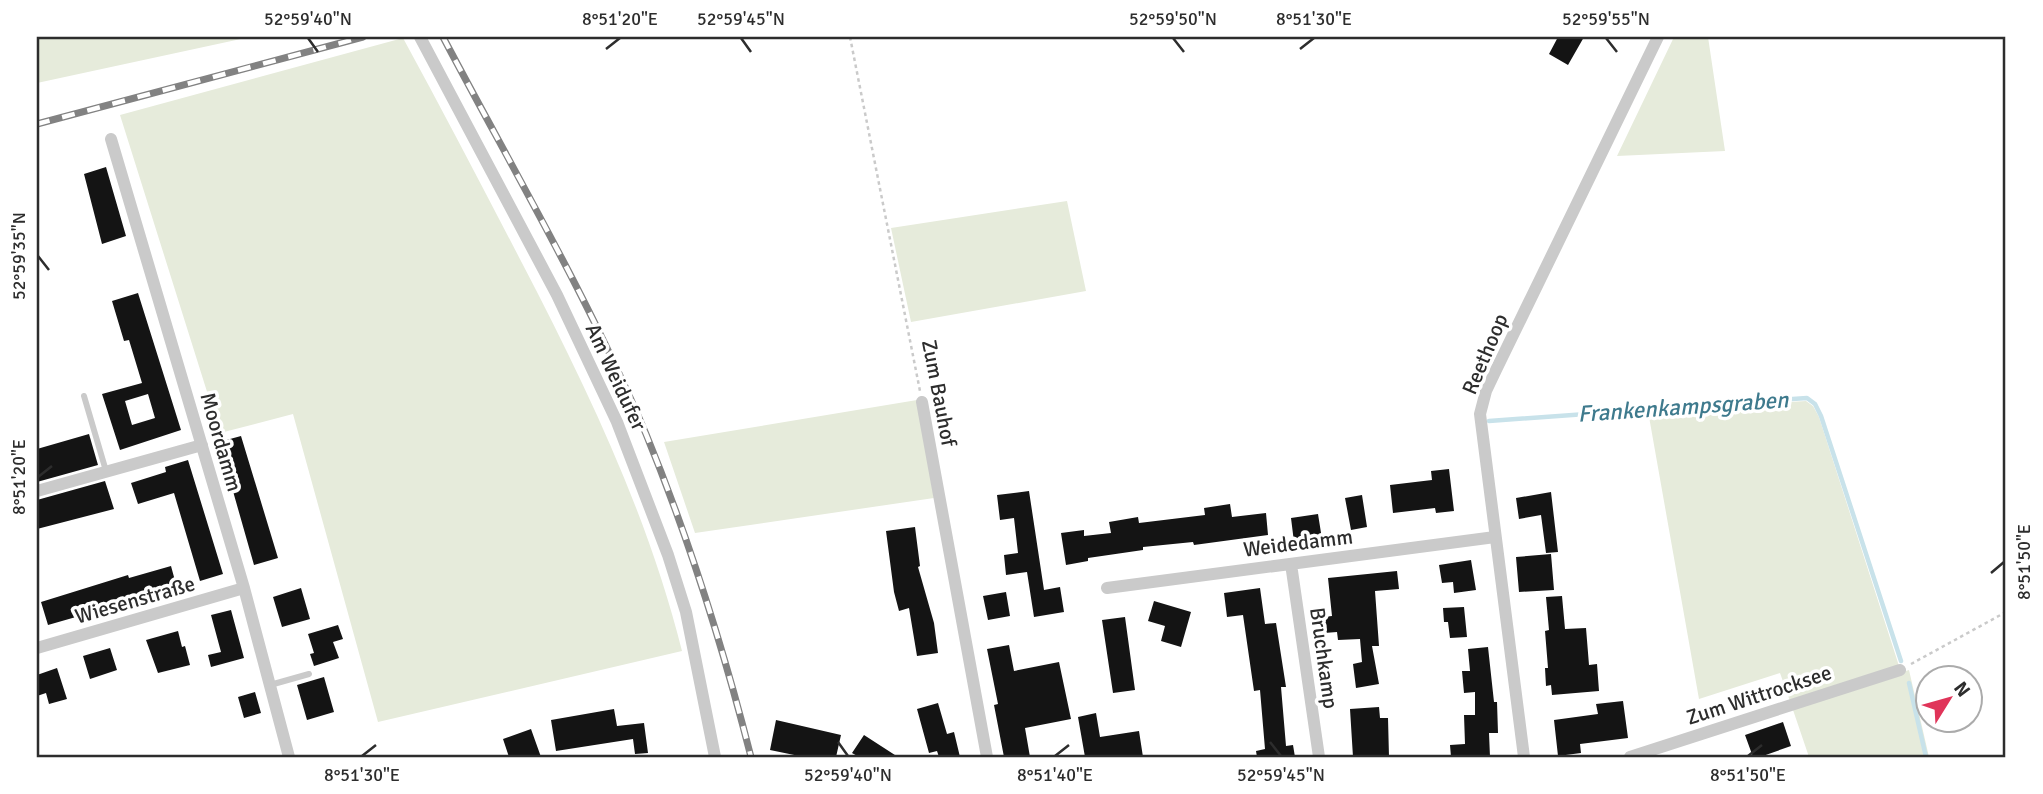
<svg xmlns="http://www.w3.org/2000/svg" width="2043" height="794" font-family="Signika,sans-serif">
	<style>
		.green { fill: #e6ebdb }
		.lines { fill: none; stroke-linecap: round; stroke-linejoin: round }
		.stream { stroke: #c8e2ea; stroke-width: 4.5 }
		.building { fill: #141414; fill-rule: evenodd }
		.path { stroke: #cacaca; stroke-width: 2.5; stroke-dasharray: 3.5 3.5; stroke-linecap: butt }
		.lane { stroke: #cacaca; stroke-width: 6 }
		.street { stroke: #cacaca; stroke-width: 12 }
		.rail-casing { stroke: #828282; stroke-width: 7 }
		.rail { stroke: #fff; stroke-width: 4.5; stroke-dasharray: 13; stroke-linecap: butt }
		.ticks { fill: none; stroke: #2d2d2d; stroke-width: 2.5 }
		.labels { text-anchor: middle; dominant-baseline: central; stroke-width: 7; stroke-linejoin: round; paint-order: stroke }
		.street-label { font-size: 21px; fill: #2d2d2d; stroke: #fff }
		.water-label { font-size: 23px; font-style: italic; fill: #3e7a8d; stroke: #fff }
		.neatline { fill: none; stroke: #2d2d2d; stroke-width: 2.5 }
		.ticks-label { font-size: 18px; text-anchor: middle; fill: #2d2d2d }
	</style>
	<rect width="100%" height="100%" fill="#fff"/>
	<path class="green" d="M 37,37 L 250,37 L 37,83 Z
		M 1674,37 L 1708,37 L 1725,151 L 1617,156 Z
		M 403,38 C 444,113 483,188 522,263 C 587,388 648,515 682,651 L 378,722 L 293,414 L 220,433 L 120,115 Z
		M 1067,201 L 1086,291 L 911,322 L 891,228 Z
		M 917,400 L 934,498 L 695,533 L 664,442 Z
		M 1806,401 L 1813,406 L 1819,417 L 1899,666 L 1791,704 L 1780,673 L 1699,699 L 1648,411 Z
		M 1909,670 L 1929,757 L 1925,755 L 1918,757 L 1809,757 L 1792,707 Z"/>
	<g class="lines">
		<path class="stream" d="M 1489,421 L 1807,398 L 1815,404 L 1821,416 L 1901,661
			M 1909,683 L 1926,757"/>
	</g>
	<path class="building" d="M 1558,37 L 1584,37 L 1568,65 L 1549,54 Z
		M 106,167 L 126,236 L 102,244 L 84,174 Z
		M 138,293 L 181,430 L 120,450 L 102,394 L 142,383 L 129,340 L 124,341 L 112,301 ZM 148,394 L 155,418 L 132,425 L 125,401 Z
		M 89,434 L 98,465 L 37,482 L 37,449 Z
		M 241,436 L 278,558 L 254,565 L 219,442 Z
		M 188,460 L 223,574 L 200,581 L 174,493 L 138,504 L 131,483 L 166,472 L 165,467 Z
		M 1449,469 L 1454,511 L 1436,513 L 1435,508 L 1393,513 L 1390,485 L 1432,480 L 1431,471 Z
		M 105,481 L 114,509 L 37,529 L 37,500 Z
		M 1029,491 L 1044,590 L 1060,587 L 1064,612 L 1034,617 L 1027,572 L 1006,575 L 1004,555 L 1018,553 L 1014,518 L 1000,520 L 997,495 Z
		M 1551,492 L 1558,552 L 1546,553 L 1541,515 L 1519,519 L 1516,498 Z
		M 1362,495 L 1367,527 L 1351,530 L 1345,498 Z
		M 1230,504 L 1232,517 L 1266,513 L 1268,535 L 1194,545 L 1193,542 L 1143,547 L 1143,550 L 1088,558 L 1088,561 L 1066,565 L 1061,533 L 1084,530 L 1084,536 L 1111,533 L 1109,522 L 1138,517 L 1139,523 L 1205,515 L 1204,508 Z
		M 1318,514 L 1322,539 L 1294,542 L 1291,518 Z
		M 915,527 L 920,566 L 918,567 L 934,623 L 938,653 L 917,656 L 909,608 L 899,611 L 894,592 L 886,531 Z
		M 1551,554 L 1554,590 L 1519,592 L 1516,557 Z
		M 1471,560 L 1476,590 L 1454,593 L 1453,582 L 1442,583 L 1439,565 Z
		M 171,566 L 177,588 L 48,625 L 41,602 L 128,575 L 129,578 Z
		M 1397,571 L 1399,589 L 1375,591 L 1379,646 L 1372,646 L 1379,684 L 1356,688 L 1353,664 L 1362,662 L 1360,639 L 1338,640 L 1337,632 L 1324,633 L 1323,617 L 1332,616 L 1328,578 Z
		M 301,588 L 310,619 L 282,627 L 273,597 Z
		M 1260,588 L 1265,624 L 1276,623 L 1286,687 L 1281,687 L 1286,746 L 1293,745 L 1295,757 L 1257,757 L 1256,751 L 1265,749 L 1260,690 L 1254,691 L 1243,615 L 1227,617 L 1224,593 Z
		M 1006,592 L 1010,616 L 988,620 L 983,596 Z
		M 1562,596 L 1565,629 L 1586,628 L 1589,665 L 1597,664 L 1599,691 L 1552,695 L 1551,685 L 1546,686 L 1545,668 L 1548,668 L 1545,631 L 1549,630 L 1546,597 Z
		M 1154,601 L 1191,612 L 1181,647 L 1161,641 L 1165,626 L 1148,621 Z
		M 1464,607 L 1467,637 L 1450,638 L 1448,622 L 1444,622 L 1443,608 Z
		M 231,610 L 244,658 L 211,667 L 208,655 L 221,652 L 211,615 Z
		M 1125,617 L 1135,690 L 1113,693 L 1102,620 Z
		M 338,625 L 343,639 L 333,642 L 339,658 L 314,666 L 310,654 L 314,653 L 308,634 Z
		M 178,631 L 182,647 L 185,646 L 190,665 L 158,673 L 146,640 Z
		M 1009,645 L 1014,671 L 1059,662 L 1071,719 L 1025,728 L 1030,757 L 1004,757 L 994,705 L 998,704 L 987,649 Z
		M 1488,647 L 1494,702 L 1497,702 L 1498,733 L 1489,733 L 1490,757 L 1451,757 L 1450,745 L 1465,744 L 1464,715 L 1475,715 L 1475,692 L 1464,693 L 1462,671 L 1470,671 L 1468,649 Z
		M 110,648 L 117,670 L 90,679 L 83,656 Z
		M 57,668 L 67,699 L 49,704 L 46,693 L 37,696 L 37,675 Z
		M 324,677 L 334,712 L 307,720 L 297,685 Z
		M 255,692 L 261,713 L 244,718 L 238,697 Z
		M 1623,701 L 1628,738 L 1580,744 L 1581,753 L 1558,756 L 1554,720 L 1598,714 L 1596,704 Z
		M 938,703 L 947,734 L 954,732 L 960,757 L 939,757 L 937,751 L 929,753 L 917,709 Z
		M 1379,707 L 1380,718 L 1388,718 L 1389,757 L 1353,757 L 1350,709 Z
		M 614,709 L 617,726 L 644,723 L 648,753 L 635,754 L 633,739 L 556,751 L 551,720 Z
		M 1096,713 L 1100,737 L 1139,731 L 1143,757 L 1085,757 L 1078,717 Z
		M 776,720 L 841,735 L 836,757 L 804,757 L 770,750 Z
		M 1783,722 L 1791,746 L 1760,757 L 1753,757 L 1745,735 Z
		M 531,729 L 541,757 L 509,757 L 503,739 Z
		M 864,735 L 898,757 L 859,757 L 852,753 Z"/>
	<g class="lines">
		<path class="path" d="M 850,37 L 920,391
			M 1911,664 L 2006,612"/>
		<path class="lane" d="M 84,396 L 106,471
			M 270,685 L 309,674"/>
		<path class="street" d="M 420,37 L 557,295 L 617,422 L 668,555 L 686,612 L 715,757
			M 111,139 L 244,588 L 289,757
			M 922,402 L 987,757
			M 37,491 L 202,445
			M 1291,564 L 1319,757
			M 1107,588 L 1495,537
			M 37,648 L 244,588
			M 1524,757 L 1480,414 L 1486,391 L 1496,370 L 1658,37
			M 1630,757 L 1900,670"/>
		<g class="rail-casing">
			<path id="rail" d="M 443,37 C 512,168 588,297 646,434 C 689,539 723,647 751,757
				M 37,124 L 363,37"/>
		</g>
		<use href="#rail" class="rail"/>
	</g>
	<path class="ticks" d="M 308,38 L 318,52M 741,38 L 751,52M 1173,38 L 1184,52M 1606,38 L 1617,52M 606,49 L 620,38M 1300,49 L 1314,38M 38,256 L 49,270M 38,477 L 52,466M 1991,573 L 2004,562M 838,742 L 848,756M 1270,742 L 1281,756M 362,756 L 376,745M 1055,756 L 1069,745M 1748,756 L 1762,745"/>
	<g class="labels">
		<g class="street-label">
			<text transform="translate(1485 354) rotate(-67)">Reethoop</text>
			<text transform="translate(616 377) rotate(65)">Am Weidufer</text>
			<text transform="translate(939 393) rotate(79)">Zum Bauhof</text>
			<text transform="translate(221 442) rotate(74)">Moordamm</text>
			<text transform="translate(1298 543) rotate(-7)">Weidedamm</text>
			<text transform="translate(135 600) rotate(-16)">Wiesenstraße</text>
			<text transform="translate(1324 658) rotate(82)">Bruchkamp</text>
			<text transform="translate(1759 695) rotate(-18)">Zum Wittrocksee</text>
		</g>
		<g class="water-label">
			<text transform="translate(1683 407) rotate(-4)">Frankenkampsgraben</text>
		</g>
	</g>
	<rect width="2043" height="794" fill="none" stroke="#ffffff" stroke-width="77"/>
	<g transform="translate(1949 699) rotate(53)"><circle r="33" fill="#ffffff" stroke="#ababab" stroke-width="2"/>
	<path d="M0-5L12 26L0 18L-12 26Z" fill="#e03459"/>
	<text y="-10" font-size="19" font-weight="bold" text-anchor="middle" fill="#2d2d2d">N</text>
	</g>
	<rect x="38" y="38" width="1966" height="718" class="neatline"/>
	<g class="ticks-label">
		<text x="308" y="25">52°59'40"N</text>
		<text x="620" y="25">8°51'20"E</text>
		<text x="741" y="25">52°59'45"N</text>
		<text x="1173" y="25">52°59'50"N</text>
		<text x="1314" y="25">8°51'30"E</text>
		<text x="1606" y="25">52°59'55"N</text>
		<text transform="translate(19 256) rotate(-90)" y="6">52°59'35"N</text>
		<text transform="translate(19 477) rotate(-90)" y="6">8°51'20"E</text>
		<text transform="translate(2024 562) rotate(-90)" y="6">8°51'50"E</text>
		<text x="362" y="781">8°51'30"E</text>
		<text x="848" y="781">52°59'40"N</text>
		<text x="1055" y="781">8°51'40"E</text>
		<text x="1281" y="781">52°59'45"N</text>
		<text x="1748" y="781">8°51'50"E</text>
	</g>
</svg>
